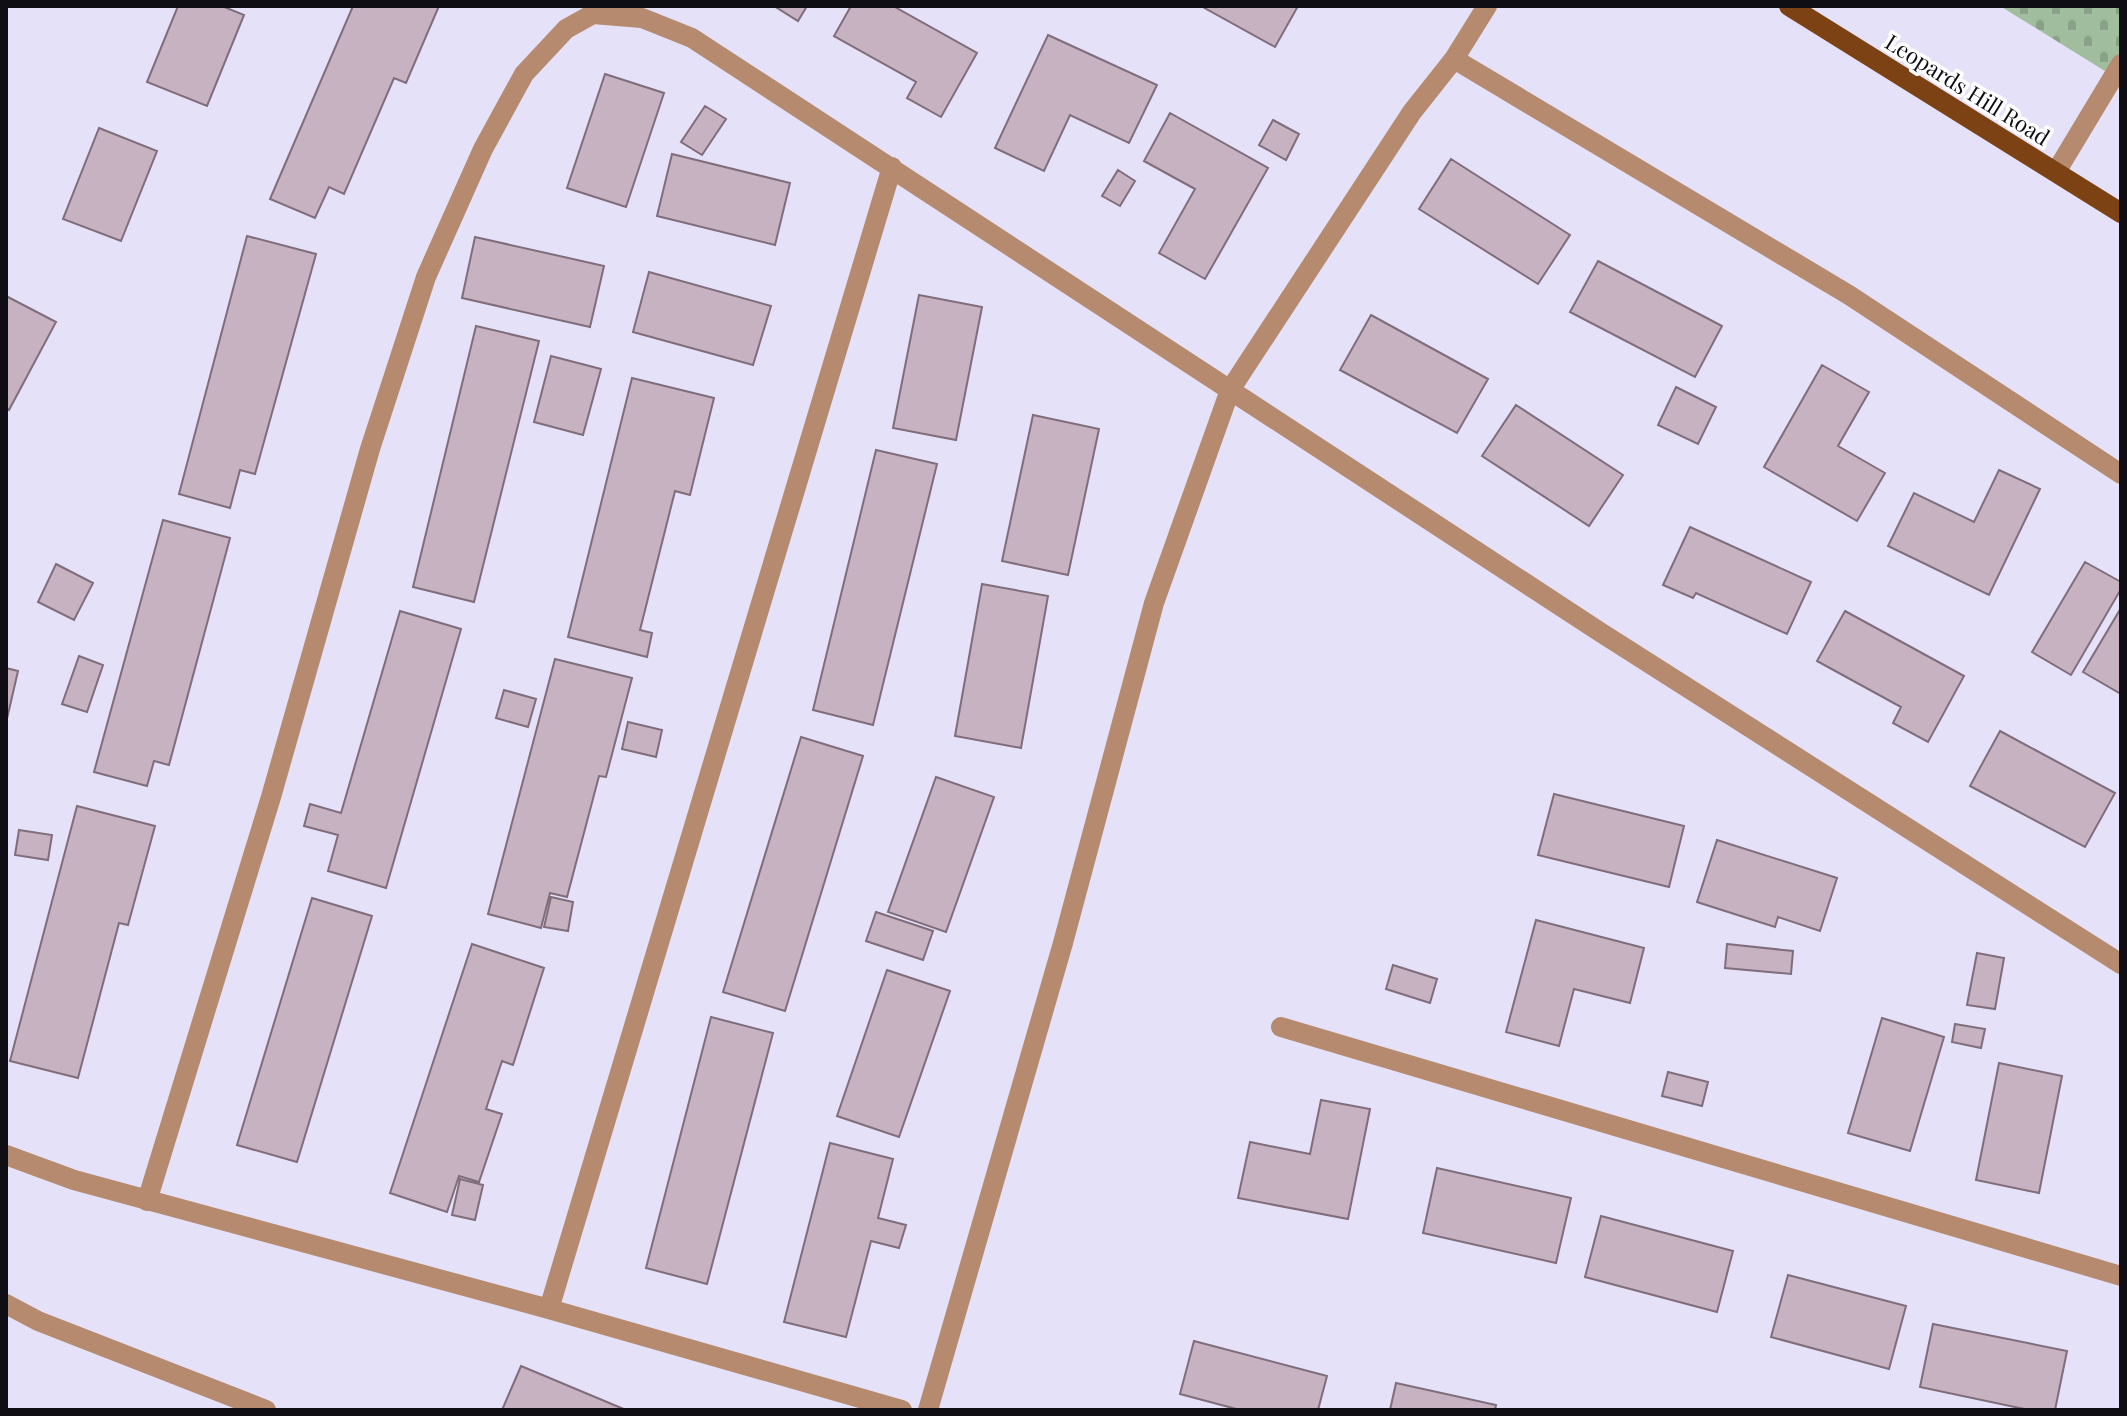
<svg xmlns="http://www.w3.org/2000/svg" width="2127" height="1416" font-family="'Playfair Display',serif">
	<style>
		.cemetery { fill: url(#cemetery-stones) }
		.building { fill: #c7b2c1; stroke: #806d7b; stroke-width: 2 }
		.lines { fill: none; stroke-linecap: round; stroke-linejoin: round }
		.minor { stroke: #b58a6e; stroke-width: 20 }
		.major { stroke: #7c4213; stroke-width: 20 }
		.labels { text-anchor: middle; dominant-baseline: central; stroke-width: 7; stroke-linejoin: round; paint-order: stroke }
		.street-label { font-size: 22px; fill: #0f0e15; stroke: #fff }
	</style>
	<defs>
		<pattern id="cemetery-stones" width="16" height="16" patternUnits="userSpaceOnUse" patternTransform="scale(2)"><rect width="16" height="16" fill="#a0bd9e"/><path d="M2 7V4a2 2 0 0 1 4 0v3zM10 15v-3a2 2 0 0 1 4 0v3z" fill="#89a187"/></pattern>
	</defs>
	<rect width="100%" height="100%" fill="#e5e1f9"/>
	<path class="cemetery" d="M 2000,6 L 2121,6 L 2121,81 Z"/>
	<path class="building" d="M 178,6 L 222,6 L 244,15 L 207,106 L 147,82 Z
		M 353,6 L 439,6 L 406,83 L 394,78 L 344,194 L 329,187 L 315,218 L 270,199 Z
		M 774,6 L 807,6 L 798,21 Z
		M 851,6 L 893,6 L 977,53 L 941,117 L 907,98 L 916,82 L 834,36 Z
		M 1201,6 L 1298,6 L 1275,47 Z
		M 1048,35 L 1157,85 L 1129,143 L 1070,115 L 1044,171 L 995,148 Z
		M 605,74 L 664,93 L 626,207 L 567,188 Z
		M 705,106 L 726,119 L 702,155 L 681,142 Z
		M 1170,113 L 1268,168 L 1205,279 L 1159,253 L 1195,189 L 1144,161 Z
		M 1273,120 L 1299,134 L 1286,160 L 1259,145 Z
		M 99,128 L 157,151 L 121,241 L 63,219 Z
		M 672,154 L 790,183 L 775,245 L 657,216 Z
		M 1451,159 L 1570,235 L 1538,284 L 1419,209 Z
		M 1118,170 L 1135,181 L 1120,206 L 1102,196 Z
		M 247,236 L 316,254 L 255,474 L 240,470 L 230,508 L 179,494 Z
		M 475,237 L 604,266 L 590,327 L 462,298 Z
		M 1598,261 L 1722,326 L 1695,377 L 1570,312 Z
		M 649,272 L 771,306 L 753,365 L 633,332 Z
		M 919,295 L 982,307 L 956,440 L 893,428 Z
		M 6,296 L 56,322 L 9,410 L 6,408 Z
		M 1371,315 L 1488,379 L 1457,433 L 1340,370 Z
		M 476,326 L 539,341 L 474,602 L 413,587 Z
		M 551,356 L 601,369 L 583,435 L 534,422 Z
		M 1822,365 L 1869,392 L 1838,446 L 1885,473 L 1857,521 L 1764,467 Z
		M 632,378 L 714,398 L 690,495 L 675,491 L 640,630 L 652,633 L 647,657 L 568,637 Z
		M 1676,387 L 1716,407 L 1698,444 L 1658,425 Z
		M 1516,405 L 1623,475 L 1589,526 L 1482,456 Z
		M 1033,415 L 1099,429 L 1068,575 L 1002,561 Z
		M 876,450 L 937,464 L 873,725 L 813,710 Z
		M 1999,470 L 2040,489 L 1989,595 L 1888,546 L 1914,493 L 1974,522 Z
		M 163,520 L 230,538 L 169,765 L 154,761 L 147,786 L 94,772 Z
		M 1690,527 L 1811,582 L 1787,634 L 1696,593 L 1693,598 L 1663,585 Z
		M 2085,562 L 2121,582 L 2121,589 L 2071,675 L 2032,652 Z
		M 56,564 L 93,583 L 74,620 L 38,602 Z
		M 982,584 L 1048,596 L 1021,748 L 955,736 Z
		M 2121,608 L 2121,694 L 2083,672 Z
		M 400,611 L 461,629 L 386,888 L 328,871 L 338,835 L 304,826 L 310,804 L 341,813 Z
		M 1845,611 L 1964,676 L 1928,742 L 1893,723 L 1901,707 L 1817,661 Z
		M 79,656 L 103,665 L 87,712 L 62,704 Z
		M 555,659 L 632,678 L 606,777 L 599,776 L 567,897 L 550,893 L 541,928 L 488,914 Z
		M 6,668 L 18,671 L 6,723 Z
		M 504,690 L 536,699 L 528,727 L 496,718 Z
		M 628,722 L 662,730 L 656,757 L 622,749 Z
		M 2000,731 L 2115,793 L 2085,847 L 1970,786 Z
		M 801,737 L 863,756 L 785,1011 L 723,992 Z
		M 936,777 L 994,797 L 946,932 L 888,912 Z
		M 1554,794 L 1684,826 L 1669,887 L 1538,855 Z
		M 77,806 L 155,826 L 128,925 L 119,923 L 78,1078 L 10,1061 Z
		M 19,830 L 52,835 L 48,860 L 15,855 Z
		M 1717,840 L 1837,878 L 1820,931 L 1778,917 L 1775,927 L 1697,902 Z
		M 551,897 L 573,902 L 568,931 L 544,927 Z
		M 312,898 L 372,916 L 297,1162 L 237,1145 Z
		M 876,912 L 933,931 L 923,960 L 866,941 Z
		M 1536,920 L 1644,948 L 1630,1003 L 1574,989 L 1559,1046 L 1506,1032 Z
		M 472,944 L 544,968 L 513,1065 L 502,1061 L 486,1109 L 502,1114 L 479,1182 L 459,1176 L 447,1212 L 390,1193 Z
		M 1727,944 L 1793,951 L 1791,974 L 1725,968 Z
		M 1977,953 L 2004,958 L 1995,1009 L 1967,1005 Z
		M 1393,965 L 1437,979 L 1430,1003 L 1386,989 Z
		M 887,970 L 950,991 L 899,1137 L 837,1116 Z
		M 711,1017 L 773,1033 L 707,1284 L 646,1268 Z
		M 1882,1018 L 1944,1037 L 1910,1151 L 1848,1133 Z
		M 1955,1024 L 1985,1029 L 1981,1048 L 1952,1042 Z
		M 1999,1063 L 2062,1076 L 2039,1193 L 1976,1180 Z
		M 1668,1072 L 1708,1082 L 1702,1106 L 1662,1096 Z
		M 1321,1100 L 1370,1109 L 1348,1219 L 1238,1198 L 1250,1142 L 1310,1154 Z
		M 830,1143 L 893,1159 L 878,1218 L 906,1225 L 899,1248 L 871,1241 L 846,1337 L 784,1322 Z
		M 1437,1168 L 1571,1198 L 1556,1263 L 1423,1233 Z
		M 460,1179 L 483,1185 L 475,1220 L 452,1215 Z
		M 1601,1216 L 1733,1251 L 1717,1312 L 1585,1277 Z
		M 1788,1275 L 1906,1306 L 1889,1369 L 1771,1337 Z
		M 1933,1324 L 2067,1351 L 2055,1410 L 2029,1410 L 1920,1387 Z
		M 1194,1341 L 1327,1376 L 1318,1410 L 1240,1410 L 1180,1394 Z
		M 521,1366 L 626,1410 L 502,1410 Z
		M 1396,1383 L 1496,1405 L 1495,1410 L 1390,1410 Z"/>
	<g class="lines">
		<path class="minor" d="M 1454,59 L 1849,295 L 2121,474
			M 2056,172 L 2121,64
			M 1281,1027 L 2121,1276
			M 6,1155 L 74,1180 L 549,1309 L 902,1410
			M 147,1201 L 271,797 L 370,449 L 426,277 L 483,149 L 524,74 L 566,29 L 593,14 L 642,18 L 692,38 L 1600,632 L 2121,964
			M 6,1304 L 38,1321 L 266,1410
			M 549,1309 L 892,167
			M 928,1410 L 1063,943 L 1154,603 L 1230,390 L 1412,112 L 1454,59 L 1487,6"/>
		<path class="major" d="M 1789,6 L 2121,213"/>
	</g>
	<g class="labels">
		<g class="street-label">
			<text transform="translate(1968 89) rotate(32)">Leopards Hill Road</text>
		</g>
	</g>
	<rect width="2127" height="1416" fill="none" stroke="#0f0e15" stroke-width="16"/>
</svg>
